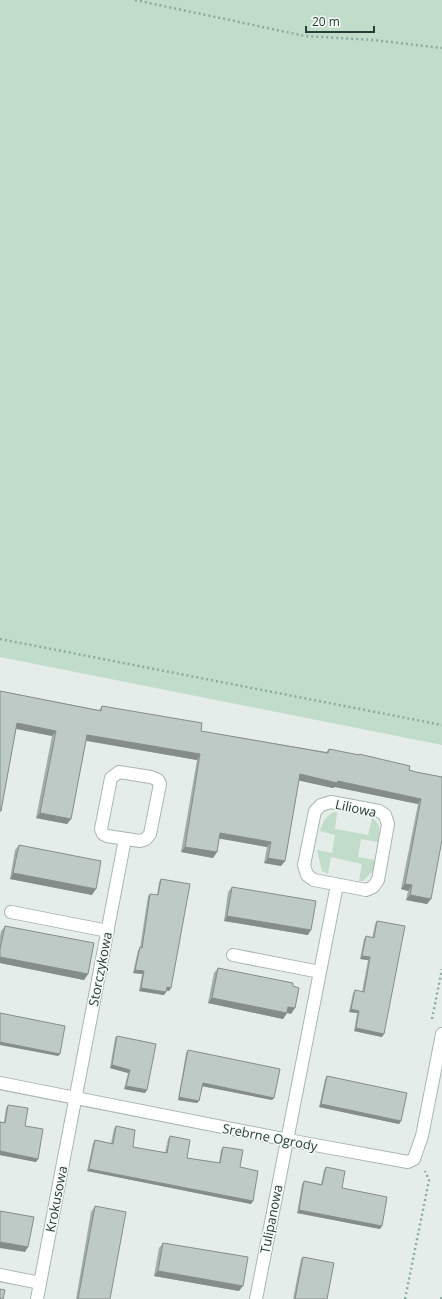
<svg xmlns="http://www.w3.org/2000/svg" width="442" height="1299" font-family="'Open Sans',sans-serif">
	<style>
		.green { fill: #c1dcc9 }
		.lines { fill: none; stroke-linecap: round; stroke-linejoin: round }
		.minor-casing { stroke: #a8b5b1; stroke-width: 14 }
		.path { stroke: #89ada3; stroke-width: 2.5; stroke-dasharray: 2 3; stroke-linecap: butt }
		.minor { stroke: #fff; stroke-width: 12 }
		.wall { fill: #a3aeaa }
		.shaded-wall { fill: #858d8b }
		.building { fill: #becac6; stroke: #858d8b }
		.labels { text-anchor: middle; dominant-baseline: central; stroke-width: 3; stroke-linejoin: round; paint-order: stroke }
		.street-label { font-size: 13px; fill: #263d38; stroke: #f6faf8 }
	</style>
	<rect width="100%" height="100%" fill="#e5edea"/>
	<path class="green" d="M 0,0 L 442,0 L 442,745 L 0,657 Z
		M 334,812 L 337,812 L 335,829 L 368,835 L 372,818 C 381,823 380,832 378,842 L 361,839 L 358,857 L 375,860 L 373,871 L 363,881 L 359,881 L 362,864 L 331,857 L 328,874 L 322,871 L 317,850 L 332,853 L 335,835 L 320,831 C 323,822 325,816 334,812 Z"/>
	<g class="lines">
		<g class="minor-casing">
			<path id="minor" d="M 119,772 L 151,777 L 158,780 L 160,784 L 150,834 L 146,839 L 140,841 L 107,836 L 103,834 L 101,829 L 111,778 Z
				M 331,802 L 379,811 L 385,815 L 388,824 L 378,880 L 373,887 L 366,890 L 314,880 L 307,875 L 304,865 L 315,811 L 321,805 Z
				M 11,912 L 108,931
				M 233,955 L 320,972
				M 0,1083 L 304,1143 L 408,1162 L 414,1159 L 422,1136 L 442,1034
				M 0,1275 L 40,1283
				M 37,1299 L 125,839
				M 256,1299 L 337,885"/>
		</g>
		<path class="path" d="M 135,0 L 305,36 L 373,40 L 442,48
			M 0,639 L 442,725
			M 432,1019 L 442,969
			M 405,1299 L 429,1180 L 425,1171
			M 441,1299 L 442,1296"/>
		<use href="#minor" class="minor"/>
	</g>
	<path class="wall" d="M 0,691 L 99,710 L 102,706 L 201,731 L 326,752 L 329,749 L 358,755 L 359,754 L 416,772 L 442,777 L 431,899 L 427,904 L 406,900 L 408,891 L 401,889 L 418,804 L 335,787 L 333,788 L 299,780 L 285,861 L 281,866 L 264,863 L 267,847 L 219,838 L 217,852 L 213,858 L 181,852 L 197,760 L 86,741 L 71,819 L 67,824 L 36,818 L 52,736 L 16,729 L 1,811 L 0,812 Z
		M 19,845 L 92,895 L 10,879 L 15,850 Z
		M 161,879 L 171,988 L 169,991 L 167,990 L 164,995 L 139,991 L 142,974 L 133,973 L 138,950 L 140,948 L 148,896 L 150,894 L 157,895 L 159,882 Z
		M 232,887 L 308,935 L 224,921 L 228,892 Z
		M 377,921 L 382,1037 L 354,1031 L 357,1013 L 349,1012 L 353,993 L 355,990 L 362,992 L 368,960 L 360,959 L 364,939 L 366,936 L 372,938 L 375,924 Z
		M 5,926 L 88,974 L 84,980 L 0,963 L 0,936 L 1,931 Z
		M 218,968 L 293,986 L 291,1014 L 287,1013 L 283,1019 L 208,1003 L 214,973 Z
		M 117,1036 L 147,1090 L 145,1093 L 124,1089 L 128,1073 L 110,1068 L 115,1038 Z
		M 188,1050 L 272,1100 L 203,1086 L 197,1103 L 178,1100 L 186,1053 Z
		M 327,1076 L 401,1121 L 399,1124 L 319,1107 L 325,1079 Z
		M 8,1105 L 25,1126 L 38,1159 L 36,1162 L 0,1155 L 0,1122 L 4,1122 L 6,1108 Z
		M 116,1126 L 133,1147 L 165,1153 L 168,1139 L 170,1136 L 187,1158 L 219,1163 L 221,1150 L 223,1147 L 240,1167 L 253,1201 L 251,1204 L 87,1171 L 93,1143 L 95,1140 L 111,1143 L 114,1129 Z
		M 326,1167 L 342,1188 L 380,1229 L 297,1213 L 302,1184 L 304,1181 L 321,1184 L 324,1170 Z
		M 95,1206 L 110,1299 L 76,1299 L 91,1212 Z
		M 163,1243 L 239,1291 L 154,1276 L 159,1248 Z
		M 303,1257 L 327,1299 L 293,1299 L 301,1259 Z"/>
	<path class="shaded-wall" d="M 17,723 L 56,731 L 52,736 L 13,728 Z
		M 87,735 L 200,754 L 197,760 L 83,740 Z
		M 300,774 L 338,781 L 421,799 L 418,804 L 335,787 L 333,788 L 296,780 Z
		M 40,813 L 71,819 L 67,824 L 36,818 Z
		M 220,833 L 271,842 L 267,847 L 216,838 Z
		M 185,847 L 217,852 L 213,858 L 181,852 Z
		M 268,858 L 285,861 L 281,866 L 264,863 Z
		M 13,873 L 96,889 L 92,895 L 10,879 Z
		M 405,884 L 412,885 L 408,891 L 401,889 Z
		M 410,895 L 431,899 L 427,904 L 406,900 Z
		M 227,916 L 311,930 L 308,935 L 224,921 Z
		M 362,956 L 370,957 L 368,960 L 360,959 Z
		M 0,957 L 88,974 L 84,980 L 0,963 Z
		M 135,970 L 144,971 L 142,974 L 133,973 Z
		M 167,987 L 171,988 L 169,991 L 165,990 Z
		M 141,988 L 166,992 L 164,995 L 139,991 Z
		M 212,998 L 287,1013 L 283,1019 L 208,1003 Z
		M 288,1007 L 295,1008 L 291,1014 L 285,1012 Z
		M 351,1009 L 359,1011 L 357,1013 L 349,1012 Z
		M 356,1028 L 384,1034 L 382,1037 L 354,1031 Z
		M 0,1042 L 60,1054 L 58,1056 L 0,1045 Z
		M 112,1065 L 130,1070 L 128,1073 L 110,1068 Z
		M 203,1083 L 274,1098 L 272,1100 L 201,1086 Z
		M 126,1086 L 147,1090 L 145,1093 L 124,1089 Z
		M 179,1097 L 199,1101 L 197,1103 L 178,1100 Z
		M 321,1104 L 401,1121 L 399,1124 L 319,1107 Z
		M 0,1151 L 38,1159 L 36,1162 L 0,1155 Z
		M 89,1169 L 253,1201 L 251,1204 L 87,1171 Z
		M 299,1210 L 382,1226 L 380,1229 L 297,1213 Z
		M 0,1242 L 28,1247 L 25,1252 L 0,1248 Z
		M 158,1271 L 243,1286 L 239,1291 L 154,1276 Z"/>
	<path class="building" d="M 0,691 L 101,711 L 102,706 L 202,723 L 201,731 L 328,753 L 329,749 L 359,755 L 359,754 L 410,766 L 409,770 L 416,772 L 442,777 L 442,840 L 431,899 L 410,895 L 412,885 L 405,884 L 421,799 L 338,781 L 337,783 L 300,774 L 285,861 L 268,858 L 271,842 L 220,833 L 217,852 L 185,847 L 200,754 L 87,735 L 71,819 L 40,813 L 56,731 L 17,723 L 1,811 L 0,811 Z
		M 19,845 L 101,861 L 96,889 L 13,873 Z
		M 161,879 L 190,884 L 171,988 L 167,987 L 166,992 L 141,988 L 144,971 L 135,970 L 140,947 L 142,948 L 150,894 L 158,895 Z
		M 232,887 L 316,901 L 311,930 L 227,916 Z
		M 377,921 L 405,926 L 384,1034 L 356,1028 L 359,1011 L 351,1009 L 355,990 L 364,992 L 370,957 L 362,956 L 366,936 L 374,938 Z
		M 5,926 L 94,943 L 88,974 L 0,957 L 0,949 Z
		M 218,968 L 293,983 L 293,986 L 299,988 L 295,1008 L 288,1007 L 287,1013 L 212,998 Z
		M 0,1013 L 65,1026 L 60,1054 L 0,1042 Z
		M 117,1036 L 156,1044 L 147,1090 L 126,1086 L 130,1070 L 112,1065 Z
		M 188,1050 L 280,1069 L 274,1098 L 203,1083 L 199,1101 L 179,1097 Z
		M 327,1076 L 407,1093 L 401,1121 L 321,1104 Z
		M 8,1105 L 28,1108 L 25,1126 L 43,1129 L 38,1159 L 0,1151 L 0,1122 L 5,1123 Z
		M 116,1126 L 135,1130 L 133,1147 L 167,1153 L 170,1136 L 190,1140 L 187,1158 L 220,1163 L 223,1147 L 243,1150 L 240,1167 L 258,1171 L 253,1201 L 89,1169 L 95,1140 L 113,1144 Z
		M 326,1167 L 345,1171 L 342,1188 L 387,1197 L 382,1226 L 299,1210 L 304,1181 L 322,1185 Z
		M 95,1206 L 126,1212 L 110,1299 L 78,1299 Z
		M 0,1211 L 34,1217 L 28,1247 L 0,1242 Z
		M 163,1243 L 248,1257 L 243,1286 L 158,1271 Z
		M 303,1257 L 334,1263 L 327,1299 L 295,1299 Z
		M 0,1289 L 5,1290 L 3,1299 L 0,1299 Z"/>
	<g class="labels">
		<g class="street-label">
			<text transform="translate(356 808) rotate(12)">Liliowa</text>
			<text transform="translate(100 969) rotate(-79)">Storczykowa</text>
			<text transform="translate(270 1137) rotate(11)">Srebrne Ogrody</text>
			<text transform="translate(56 1199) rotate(-79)">Krokusowa</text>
			<text transform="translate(271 1219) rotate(-79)">Tulipanowa</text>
		</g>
	</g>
	<path d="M306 26v6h68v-6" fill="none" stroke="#263d38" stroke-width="2"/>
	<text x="312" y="26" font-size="12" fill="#263d38" stroke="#f6faf8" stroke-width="3" paint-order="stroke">20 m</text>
</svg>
